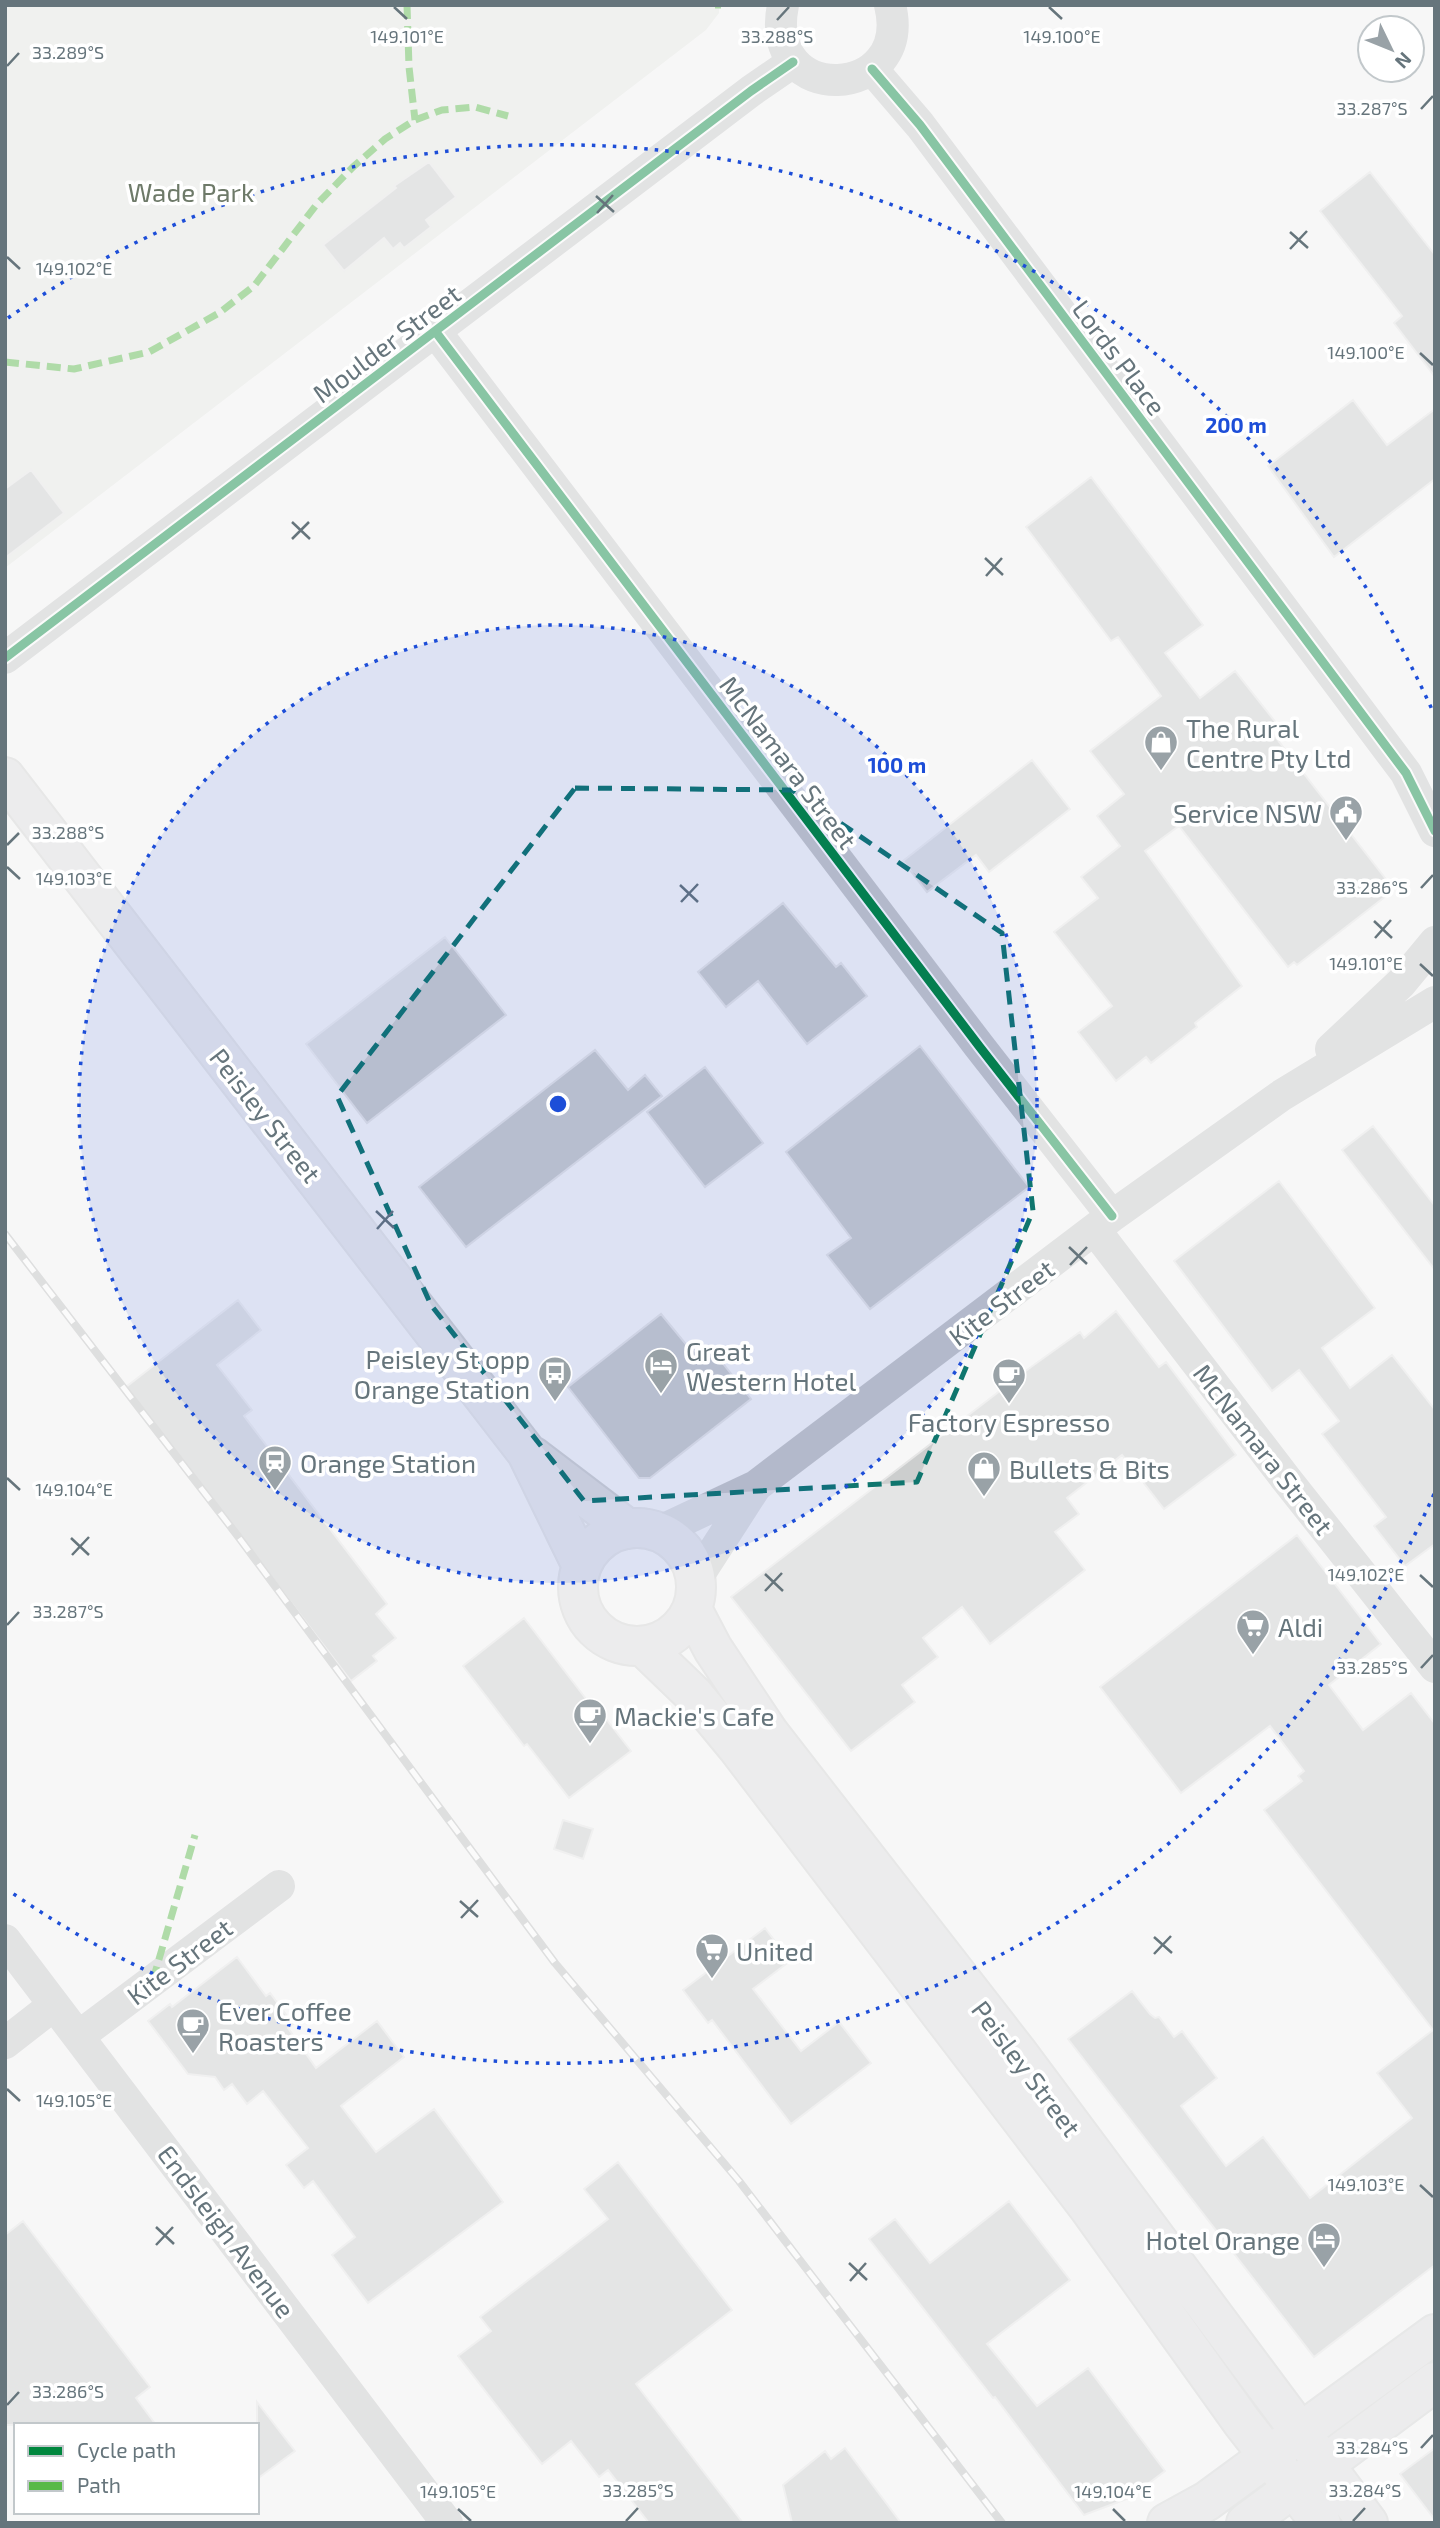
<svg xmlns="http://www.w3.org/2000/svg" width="1440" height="2528" font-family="'Exo 2',sans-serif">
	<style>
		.green { fill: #e6e8e4 }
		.building { fill: #cccece; stroke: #e6e6e6; stroke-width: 2 }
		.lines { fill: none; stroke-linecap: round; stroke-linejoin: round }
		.secondary-casing { stroke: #d2d3d3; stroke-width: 42 }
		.highway-casing { stroke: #d3d4d4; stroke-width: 42 }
		.street { stroke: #c8c9ca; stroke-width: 32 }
		.secondary { stroke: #dededf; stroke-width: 38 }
		.highway { stroke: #dededf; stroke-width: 38 }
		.rail-casing { stroke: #bfc0c1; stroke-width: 8 }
		.rail { stroke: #fff; stroke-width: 5; stroke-dasharray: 16; stroke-linecap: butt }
		.quiet { stroke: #58b947; stroke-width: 7; stroke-dasharray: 14 7; stroke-linecap: butt }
		.cycleway-casing { stroke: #fff; stroke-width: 13 }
		.cycleway { stroke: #00873e; stroke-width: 9 }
		.marked { fill: none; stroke: #0f766e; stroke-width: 5; stroke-dasharray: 14 9; stroke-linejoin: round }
		.ticks { fill: none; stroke: #66757c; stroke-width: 2.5 }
		.ring { fill: none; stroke: #1d4ed8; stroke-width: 3.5; stroke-dasharray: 3.5 7 }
		.labels { text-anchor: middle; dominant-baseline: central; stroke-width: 7; stroke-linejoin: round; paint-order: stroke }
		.park-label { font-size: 26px; fill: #6e7a69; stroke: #fff }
		.street-label { font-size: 26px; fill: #66757c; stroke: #fff }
		.poi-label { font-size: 26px; fill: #66757c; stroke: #fff; text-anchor: start }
		.ticks-label { font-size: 18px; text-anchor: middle; fill: #66757c; stroke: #fff; stroke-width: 7; stroke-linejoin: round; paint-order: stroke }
		.centre { fill: #1d4ed8; stroke: #fff; stroke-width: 3.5 }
		.ring-label { font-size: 21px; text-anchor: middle; font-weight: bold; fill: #1d4ed8; stroke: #fff; stroke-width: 7; stroke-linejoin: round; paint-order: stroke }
	</style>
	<rect width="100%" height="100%" fill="#f7f7f7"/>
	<path class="green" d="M 5,5 L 719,5 L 719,13 L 706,30 L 5,568 Z"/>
	<path class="building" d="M 429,162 L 456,197 L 426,220 L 431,227 L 404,248 L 400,243 L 393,249 L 384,238 L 344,271 L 323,245 L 396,188 L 394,186 Z
		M 1370,172 L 1435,255 L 1435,377 L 1394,323 L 1402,316 L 1320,211 Z
		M 1353,400 L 1387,445 L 1435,409 L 1435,479 L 1334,557 L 1268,466 Z
		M 31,470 L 64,513 L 5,558 L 5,489 Z
		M 1091,477 L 1203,625 L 1165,653 L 1200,698 L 1235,671 L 1277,724 L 1270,730 L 1392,887 L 1384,893 L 1386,896 L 1297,965 L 1294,962 L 1288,967 L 1179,826 L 1145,851 L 1242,986 L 1195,1023 L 1197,1027 L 1151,1063 L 1146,1057 L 1116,1081 L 1078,1032 L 1112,1006 L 1054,932 L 1098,898 L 1081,877 L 1120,846 L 1097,816 L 1124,794 L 1090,751 L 1161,696 L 1118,637 L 1111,641 L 1026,527 Z
		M 1032,760 L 1070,809 L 989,872 L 976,855 L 927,892 L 903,861 Z
		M 783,903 L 836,967 L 841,963 L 867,996 L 807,1044 L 758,981 L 726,1007 L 698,972 Z
		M 445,937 L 506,1015 L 367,1123 L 306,1044 Z
		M 920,1046 L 1029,1187 L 870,1309 L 827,1255 L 851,1238 L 786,1152 Z
		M 595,1050 L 628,1090 L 645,1075 L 662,1096 L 466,1247 L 419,1187 Z
		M 705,1067 L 763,1143 L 705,1187 L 647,1112 Z
		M 1373,1126 L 1435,1206 L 1435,1270 L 1342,1150 Z
		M 1279,1181 L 1375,1308 L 1322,1348 L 1350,1388 L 1392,1355 L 1435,1410 L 1435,1544 L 1405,1566 L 1374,1526 L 1386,1517 L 1322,1434 L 1339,1421 L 1299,1370 L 1272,1391 L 1174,1261 Z
		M 238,1300 L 261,1330 L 217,1365 L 252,1410 L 244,1416 L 387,1604 L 376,1614 L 396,1638 L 373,1656 L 377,1661 L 351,1681 L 126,1387 Z
		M 1116,1311 L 1159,1367 L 1166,1362 L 1236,1455 L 1164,1509 L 1122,1455 L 1067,1498 L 1079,1514 L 1055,1532 L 1085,1570 L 990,1644 L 962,1607 L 923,1638 L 938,1657 L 902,1685 L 915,1702 L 851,1751 L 731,1597 L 1031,1367 L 1080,1332 L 1084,1338 Z
		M 661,1314 L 689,1348 L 691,1346 L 698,1355 L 709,1346 L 751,1399 L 650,1478 L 639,1478 L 568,1387 Z
		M 1297,1535 L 1381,1644 L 1329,1685 L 1363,1730 L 1411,1693 L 1435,1724 L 1435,2265 L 1314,2357 L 1068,2039 L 1132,1991 L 1150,2014 L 1155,2018 L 1159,2017 L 1174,2037 L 1182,2031 L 1217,2078 L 1181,2106 L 1226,2166 L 1263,2137 L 1310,2198 L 1412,2118 L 1377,2073 L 1433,2030 L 1264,1810 L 1302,1781 L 1298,1776 L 1304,1771 L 1270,1726 L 1181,1793 L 1100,1687 Z
		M 524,1618 L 593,1708 L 596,1706 L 631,1751 L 569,1798 L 527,1744 L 524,1746 L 463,1666 Z
		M 563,1820 L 593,1829 L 583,1859 L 554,1849 Z
		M 765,1928 L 790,1961 L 753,1989 L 801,2051 L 839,2022 L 871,2063 L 791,2124 L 712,2020 L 708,2023 L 683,1990 Z
		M 237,1957 L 266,1996 L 270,1993 L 293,2024 L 288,2028 L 316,2068 L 377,2021 L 404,2057 L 341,2106 L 376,2152 L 434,2109 L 503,2202 L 368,2303 L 332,2255 L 355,2237 L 313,2181 L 304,2188 L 286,2165 L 308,2148 L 263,2091 L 247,2104 L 232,2084 L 224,2090 L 215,2077 L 188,2074 L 148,2021 L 170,2004 L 172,2007 Z
		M 618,2162 L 732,2310 L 636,2384 L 743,2523 L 649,2523 L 608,2470 L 599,2477 L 571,2441 L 542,2464 L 458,2356 L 491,2331 L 480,2317 L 608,2219 L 584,2189 Z
		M 1009,2201 L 1070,2280 L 987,2344 L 1037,2406 L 1088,2368 L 1165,2471 L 1129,2498 L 1084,2515 L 995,2397 L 993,2398 L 869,2239 L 895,2219 L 930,2263 Z
		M 23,2221 L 150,2387 L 136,2398 L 156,2425 L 5,2425 L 5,2235 Z
		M 257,2402 L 295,2451 L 257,2479 Z
		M 845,2448 L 901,2523 L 792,2523 L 783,2485 L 825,2451 L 831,2459 Z
		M 1435,2448 L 1435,2520 L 1400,2474 Z"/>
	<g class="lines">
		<g class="secondary-casing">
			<path id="secondary" d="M 5,777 L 527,1453 L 582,1566
				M 532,1456 L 628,1529
				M578 1587a59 59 0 1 1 118 0a59 59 0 1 1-118 0Z
				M 692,1609 L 713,1649 L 769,1733 L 1017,2052 L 1368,2523
				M 643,1646 L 694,1695 L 737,1747 L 1089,2208 L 1242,2422 L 1321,2523"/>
		</g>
		<g class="highway-casing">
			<path id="highway" d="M 1167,2523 L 1207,2501 L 1435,2334
				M 1246,2523 L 1435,2382"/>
		</g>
		<path class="street" d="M 783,5 C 762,109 914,101 890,5
			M 872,69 L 920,125 L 1406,773 L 1435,831
			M 435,331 L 979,1046 L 1112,1216
			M 5,658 L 751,91 L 793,62
			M 1331,1049 L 1401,983 L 1435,942
			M 1095,1230 L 1286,1479 L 1435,1667
			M 658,1532 L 756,1486 L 1112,1216 L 1282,1095 L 1435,1002
			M 696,1579 L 756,1486
			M 5,1940 L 447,2523
			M 79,2036 L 279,1886
			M 5,2043 L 54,2005"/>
		<use href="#secondary" class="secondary"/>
		<use href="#highway" class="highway"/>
		<g class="rail-casing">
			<path id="rail" d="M 5,1234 L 237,1535 L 555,1963 L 739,2181 L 1002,2523"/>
		</g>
		<use href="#rail" class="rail"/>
		<path class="quiet" d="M 407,5 L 409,67 L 415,120
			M 715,5 L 721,5
			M 5,362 L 74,369 L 149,352 L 219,313 L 254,286 L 317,204 L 353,167 L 385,139 L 415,120 L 442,110 L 475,107 L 508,116
			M 153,1980 L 195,1835"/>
		<g class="cycleway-casing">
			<path id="cycleway" d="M 872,69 L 920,125 L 1406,773 L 1435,831
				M 435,331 L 979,1046 L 1112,1216
				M 5,658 L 751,91 L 793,62"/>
		</g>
		<use href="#cycleway" class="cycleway"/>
	</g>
	<path d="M0 0H1440V2528H0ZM 575,788 L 792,790 L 1002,933 L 1033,1211 L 917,1482 L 584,1501 L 431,1305 L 337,1096 Z" fill="#f7f7f7" fill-opacity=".55" fill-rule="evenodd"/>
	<path class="marked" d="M 575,788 L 792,790 L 1002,933 L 1033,1211 L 917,1482 L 584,1501 L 431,1305 L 337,1096 Z"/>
	<path class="ticks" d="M 394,7 L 407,19M 1049,7 L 1062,19M 777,20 L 789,7M 7,66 L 19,53M 1421,109 L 1433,96M 596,196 L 614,212M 597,213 L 613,195M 1290,232 L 1308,248M 1290,249 L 1307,231M 7,257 L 20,269M 1420,353 L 1433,365M 292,522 L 310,539M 292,539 L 309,522M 985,558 L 1003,575M 986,576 L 1002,558M 7,845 L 19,833M 7,867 L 20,879M 680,885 L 698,902M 1421,888 L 1433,875M 681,902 L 698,884M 1374,921 L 1392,938M 1375,938 L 1391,920M 1420,964 L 1433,976M 376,1211 L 394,1228M 377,1229 L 393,1211M 1069,1247 L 1087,1264M 1070,1265 L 1087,1247M 7,1478 L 20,1490M 71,1538 L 89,1555M 72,1555 L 89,1537M 765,1574 L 783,1591M 1420,1575 L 1433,1587M 765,1591 L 782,1573M 7,1625 L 19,1612M 1421,1668 L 1433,1655M 460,1901 L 478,1917M 461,1918 L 478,1900M 1154,1937 L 1172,1953M 1154,1954 L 1171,1936M 7,2089 L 20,2101M 1420,2185 L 1433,2197M 156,2227 L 174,2244M 156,2245 L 173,2227M 849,2263 L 867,2280M 850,2281 L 866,2263M 7,2405 L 19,2392M 1421,2448 L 1433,2435M 458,2509 L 471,2521M 1113,2509 L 1125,2521M 626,2521 L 638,2508M 1353,2521 L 1365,2508"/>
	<circle cx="558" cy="1104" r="479" fill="#1d4ed8" fill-opacity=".12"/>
	<g class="ring">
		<circle cx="558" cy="1104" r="479"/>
		<path d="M1434 1494A959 959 0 0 1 8 1890M8 318A959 959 0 0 1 1434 714"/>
	</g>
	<defs>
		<g id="shop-pin" transform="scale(1.75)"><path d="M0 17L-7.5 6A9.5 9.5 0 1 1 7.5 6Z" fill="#99a2a7" stroke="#fff"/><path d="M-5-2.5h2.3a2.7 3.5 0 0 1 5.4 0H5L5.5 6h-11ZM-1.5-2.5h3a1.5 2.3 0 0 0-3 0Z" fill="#fff"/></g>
		<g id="civic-pin" transform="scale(1.75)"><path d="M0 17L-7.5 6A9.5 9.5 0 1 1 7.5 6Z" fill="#99a2a7" stroke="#fff"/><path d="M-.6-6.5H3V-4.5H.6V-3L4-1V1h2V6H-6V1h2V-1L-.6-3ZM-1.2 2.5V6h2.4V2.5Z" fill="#fff"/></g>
		<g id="hotel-pin" transform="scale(1.75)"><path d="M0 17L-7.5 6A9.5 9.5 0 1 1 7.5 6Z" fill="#99a2a7" stroke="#fff"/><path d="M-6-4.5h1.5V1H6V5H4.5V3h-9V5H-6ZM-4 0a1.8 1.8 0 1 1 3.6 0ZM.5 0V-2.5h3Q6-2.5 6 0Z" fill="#fff"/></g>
		<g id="bus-pin" transform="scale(1.75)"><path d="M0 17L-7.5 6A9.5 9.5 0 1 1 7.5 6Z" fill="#99a2a7" stroke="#fff"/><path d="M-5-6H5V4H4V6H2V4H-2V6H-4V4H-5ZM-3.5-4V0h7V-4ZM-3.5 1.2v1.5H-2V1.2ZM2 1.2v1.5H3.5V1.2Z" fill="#fff"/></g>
		<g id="cafe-pin" transform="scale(1.75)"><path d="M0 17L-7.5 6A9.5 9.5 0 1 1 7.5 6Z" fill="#99a2a7" stroke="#fff"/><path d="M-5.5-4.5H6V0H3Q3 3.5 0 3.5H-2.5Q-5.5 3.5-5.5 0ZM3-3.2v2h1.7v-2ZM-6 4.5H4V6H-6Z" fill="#fff"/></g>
		<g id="station-pin" transform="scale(1.75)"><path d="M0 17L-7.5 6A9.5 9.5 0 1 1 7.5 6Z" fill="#99a2a7" stroke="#fff"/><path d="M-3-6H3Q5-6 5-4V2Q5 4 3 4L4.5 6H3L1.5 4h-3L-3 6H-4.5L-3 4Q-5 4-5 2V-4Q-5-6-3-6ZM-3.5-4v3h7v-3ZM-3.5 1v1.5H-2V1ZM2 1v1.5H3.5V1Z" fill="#fff"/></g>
		<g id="supermarket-pin" transform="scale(1.75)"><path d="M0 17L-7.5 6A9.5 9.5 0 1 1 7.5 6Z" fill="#99a2a7" stroke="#fff"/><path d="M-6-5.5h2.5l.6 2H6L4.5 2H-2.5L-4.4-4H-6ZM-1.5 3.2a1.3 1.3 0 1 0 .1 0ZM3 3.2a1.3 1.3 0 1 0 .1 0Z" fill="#fff"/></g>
	</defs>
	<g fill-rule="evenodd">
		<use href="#shop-pin" x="1161" y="742"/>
		<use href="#civic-pin" x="1346" y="812"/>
		<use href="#hotel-pin" x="661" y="1365"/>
		<use href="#bus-pin" x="555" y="1373"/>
		<use href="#cafe-pin" x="1009" y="1375"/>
		<use href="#station-pin" x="275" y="1462"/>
		<use href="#shop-pin" x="984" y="1468"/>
		<use href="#supermarket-pin" x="1253" y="1626"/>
		<use href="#cafe-pin" x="590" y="1715"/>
		<use href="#supermarket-pin" x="712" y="1950"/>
		<use href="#cafe-pin" x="193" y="2025"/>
		<use href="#hotel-pin" x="1324" y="2239"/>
	</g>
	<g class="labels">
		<g class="park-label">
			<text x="191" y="191">Wade Park</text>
		</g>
		<g class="street-label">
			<text transform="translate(386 343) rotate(-37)">Moulder Street</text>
			<text transform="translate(1120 357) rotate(53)">Lords Place</text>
			<text transform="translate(789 762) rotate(53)">McNamara Street</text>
			<text transform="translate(266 1115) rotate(52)">Peisley Street</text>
			<text transform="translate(1001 1302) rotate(-37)">Kite Street</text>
			<text transform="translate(1264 1449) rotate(52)">McNamara Street</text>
			<text transform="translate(179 1961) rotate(-37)">Kite Street</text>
			<text transform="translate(1027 2068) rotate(53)">Peisley Street</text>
			<text transform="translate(227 2231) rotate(53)">Endsleigh Avenue</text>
		</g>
		<g class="poi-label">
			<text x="1186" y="727">The Rural<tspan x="1186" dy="30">Centre Pty Ltd</tspan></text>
			<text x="1322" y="812" text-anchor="end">Service NSW</text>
			<text x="686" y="1350">Great<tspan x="686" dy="30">Western Hotel</tspan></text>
			<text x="530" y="1358" text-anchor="end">Peisley St opp<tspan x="530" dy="30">Orange Station</tspan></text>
			<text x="1009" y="1421" text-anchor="middle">Factory Espresso</text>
			<text x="300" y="1462">Orange Station</text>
			<text x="1009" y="1468">Bullets &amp; Bits</text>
			<text x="1278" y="1626">Aldi</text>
			<text x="614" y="1715">Mackie's Cafe</text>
			<text x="736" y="1950">United</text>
			<text x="218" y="2010">Ever Coffee<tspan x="218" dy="30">Roasters</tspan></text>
			<text x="1300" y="2239" text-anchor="end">Hotel Orange</text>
		</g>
	</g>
	<g class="ticks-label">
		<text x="407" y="43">149.101°E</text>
		<text x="1062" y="43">149.100°E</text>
		<text x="777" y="43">33.288°S</text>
		<text x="68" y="59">33.289°S</text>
		<text x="1372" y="115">33.287°S</text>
		<text x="74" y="275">149.102°E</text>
		<text x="1366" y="359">149.100°E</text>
		<text x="68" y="839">33.288°S</text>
		<text x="74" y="885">149.103°E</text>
		<text x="1372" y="894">33.286°S</text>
		<text x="1366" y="970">149.101°E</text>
		<text x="74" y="1496">149.104°E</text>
		<text x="1366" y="1581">149.102°E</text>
		<text x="68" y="1618">33.287°S</text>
		<text x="1372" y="1674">33.285°S</text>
		<text x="74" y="2107">149.105°E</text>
		<text x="1366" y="2191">149.103°E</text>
		<text x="68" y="2398">33.286°S</text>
		<text x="1372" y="2454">33.284°S</text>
		<text x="638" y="2497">33.285°S</text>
		<text x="1365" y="2497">33.284°S</text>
		<text x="458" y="2498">149.105°E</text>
		<text x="1113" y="2498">149.104°E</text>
	</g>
	<circle cx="558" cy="1104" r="10" class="centre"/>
	<g class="ring-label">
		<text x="1236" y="433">200 m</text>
		<text x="897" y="773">100 m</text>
	</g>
	<rect width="1440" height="2528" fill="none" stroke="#66757c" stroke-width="14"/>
	<rect x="14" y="2423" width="245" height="91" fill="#ffffff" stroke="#c2c8cb" stroke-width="2"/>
	<rect x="28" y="2446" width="35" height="10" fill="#00873e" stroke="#c2c8cb" stroke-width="2"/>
	<text x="77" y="2458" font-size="21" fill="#66757c">Cycle path</text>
	<rect x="28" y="2481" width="35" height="10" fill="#58b947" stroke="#c2c8cb" stroke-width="2"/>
	<text x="77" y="2493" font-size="21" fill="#66757c">Path</text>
	<g transform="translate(1391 49) rotate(133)"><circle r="33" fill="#ffffff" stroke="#c2c8cb" stroke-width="2"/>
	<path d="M0-5L12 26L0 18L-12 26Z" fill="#99a2a7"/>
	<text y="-10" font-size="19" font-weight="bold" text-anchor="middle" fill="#66757c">N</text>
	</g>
</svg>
